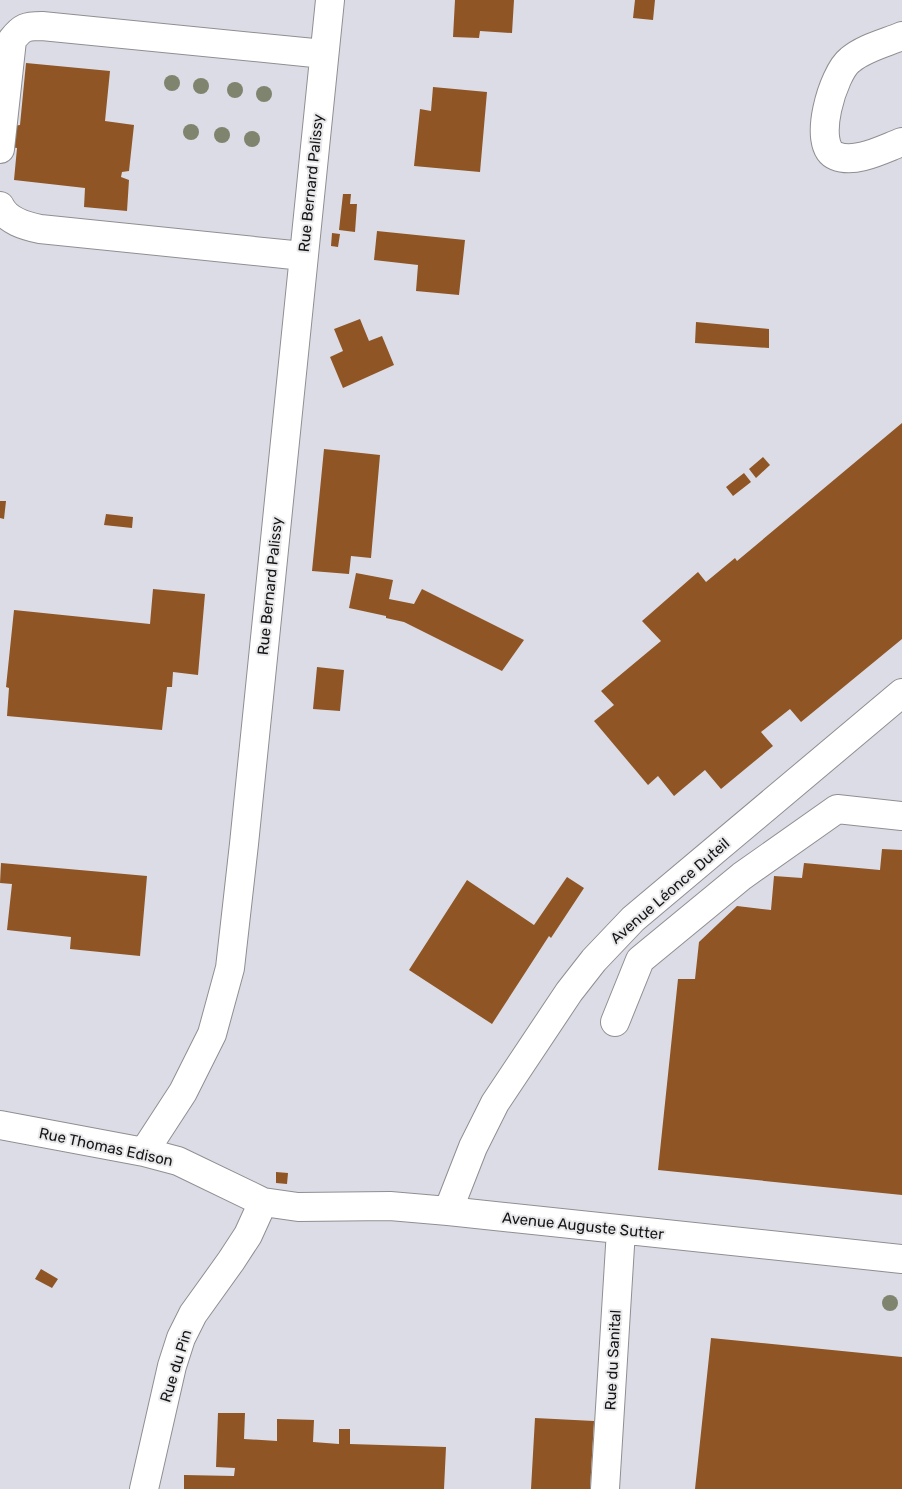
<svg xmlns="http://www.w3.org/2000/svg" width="902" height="1489" font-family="Rubik,sans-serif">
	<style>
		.built { fill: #dcdce6 }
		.building { fill: #8f5524 }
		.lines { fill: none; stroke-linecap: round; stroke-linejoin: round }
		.minor-casing { stroke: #8f8f91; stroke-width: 30 }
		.minor { stroke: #fff; stroke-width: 28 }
		.tree { fill: #7f846e }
		.labels { text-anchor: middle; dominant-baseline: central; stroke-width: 4; stroke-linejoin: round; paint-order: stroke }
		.street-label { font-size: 15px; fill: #151516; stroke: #e9e9eb }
	</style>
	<rect width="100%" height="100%" fill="#e9e9eb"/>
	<path class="built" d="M 0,0 L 902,0 L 902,1489 L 0,1489 Z"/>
	<path class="building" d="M 455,0 L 514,0 L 512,33 L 480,31 L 479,38 L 453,37 Z
		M 635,0 L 655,0 L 653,20 L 633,18 Z
		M 26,63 L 110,71 L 105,121 L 134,125 L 129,171 L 122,172 L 121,177 L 129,180 L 127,211 L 84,207 L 85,188 L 14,180 L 17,148 L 10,147 L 13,126 L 20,125 Z
		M 433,87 L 487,92 L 480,172 L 414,166 L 420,109 L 431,111 Z
		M 343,194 L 351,194 L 350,204 L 357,204 L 355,232 L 339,230 Z
		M 377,231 L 465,240 L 459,295 L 416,291 L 418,265 L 374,260 Z
		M 332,233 L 340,234 L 338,247 L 331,246 Z
		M 360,319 L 369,341 L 382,336 L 394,365 L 343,388 L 330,357 L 343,351 L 334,329 Z
		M 696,322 L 769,329 L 769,348 L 695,343 Z
		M 902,423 L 902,639 L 801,722 L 790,709 L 761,732 L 773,746 L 721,789 L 705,770 L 674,796 L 658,776 L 648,785 L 594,721 L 614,705 L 601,691 L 661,641 L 642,621 L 698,572 L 706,582 L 735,558 L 737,561 Z
		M 324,449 L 380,455 L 371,558 L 351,556 L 349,574 L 312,571 Z
		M 763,457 L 770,465 L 756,478 L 749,469 Z
		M 744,473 L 751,482 L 733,496 L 726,487 Z
		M 0,501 L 6,501 L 4,519 L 0,518 Z
		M 106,514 L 133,517 L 132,528 L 104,525 Z
		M 356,573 L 393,580 L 389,599 L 414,604 L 422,589 L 524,640 L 502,671 L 404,622 L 386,618 L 386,616 L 349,608 Z
		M 153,589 L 205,594 L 198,675 L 173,672 L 172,687 L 167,687 L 162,730 L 7,716 L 9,688 L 6,687 L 14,610 L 150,624 Z
		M 317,667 L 344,670 L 340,711 L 313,709 Z
		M 882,849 L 902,850 L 902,1195 L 658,1170 L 678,979 L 695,979 L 699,942 L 737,906 L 771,910 L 774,876 L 802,878 L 804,863 L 880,870 Z
		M 1,863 L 147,876 L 140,956 L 70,949 L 71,937 L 7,930 L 12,884 L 0,883 Z
		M 567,877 L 584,888 L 551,938 L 549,936 L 492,1024 L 409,970 L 467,880 L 534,925 Z
		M 276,1172 L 288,1173 L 287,1184 L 276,1183 Z
		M 41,1269 L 58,1279 L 52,1288 L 35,1279 Z
		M 711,1338 L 902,1357 L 902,1489 L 695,1489 Z
		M 218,1413 L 245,1413 L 244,1439 L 277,1441 L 277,1419 L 314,1420 L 313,1442 L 339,1444 L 339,1429 L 350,1429 L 350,1444 L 446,1447 L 444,1489 L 184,1489 L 184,1475 L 234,1476 L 235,1468 L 216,1467 Z
		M 535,1418 L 594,1421 L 590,1489 L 531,1489 Z"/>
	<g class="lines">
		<g class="minor-casing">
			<path id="minor" d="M 902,36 C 885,43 864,48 850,60 C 833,73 811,146 836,156 C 856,164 883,149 902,142
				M 0,149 L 12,40 C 22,27 26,26 42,26 L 324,54
				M 0,206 C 7,221 25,226 40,229 L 303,256
				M 615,1022 L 640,960 L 742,876 L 837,809 L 902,816
				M 0,1125 L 144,1152 L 178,1161 L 263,1202 L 298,1207 L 390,1206 L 448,1211 L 902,1259
				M 144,1152 L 183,1092 L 212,1034 L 230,968 L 244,844 L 330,0
				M 448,1211 L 473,1147 L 495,1103 L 569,992 L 594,960 L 633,919 L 902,693
				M 144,1489 L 172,1366 L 181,1338 L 193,1314 L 231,1261 L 248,1235 L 263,1202
				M 605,1489 L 621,1230"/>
		</g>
		<use href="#minor" class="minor"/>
	</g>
	<g class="tree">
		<circle cx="172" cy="83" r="8"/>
		<circle cx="201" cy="86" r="8"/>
		<circle cx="235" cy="90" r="8"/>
		<circle cx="264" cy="94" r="8"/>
		<circle cx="191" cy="132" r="8"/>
		<circle cx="222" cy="135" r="8"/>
		<circle cx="252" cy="139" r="8"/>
		<circle cx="890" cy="1303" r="8"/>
	</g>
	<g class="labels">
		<g class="street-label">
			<text transform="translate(311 183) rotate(-84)">Rue Bernard Palissy</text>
			<text transform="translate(270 586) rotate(-84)">Rue Bernard Palissy</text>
			<text transform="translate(670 891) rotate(-41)">Avenue Léonce Duteil</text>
			<text transform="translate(106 1147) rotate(12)">Rue Thomas Edison</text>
			<text transform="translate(583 1226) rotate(6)">Avenue Auguste Sutter</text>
			<text transform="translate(613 1360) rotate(-87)">Rue du Sanital</text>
			<text transform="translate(176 1366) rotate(-73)">Rue du Pin</text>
		</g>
	</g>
</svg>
